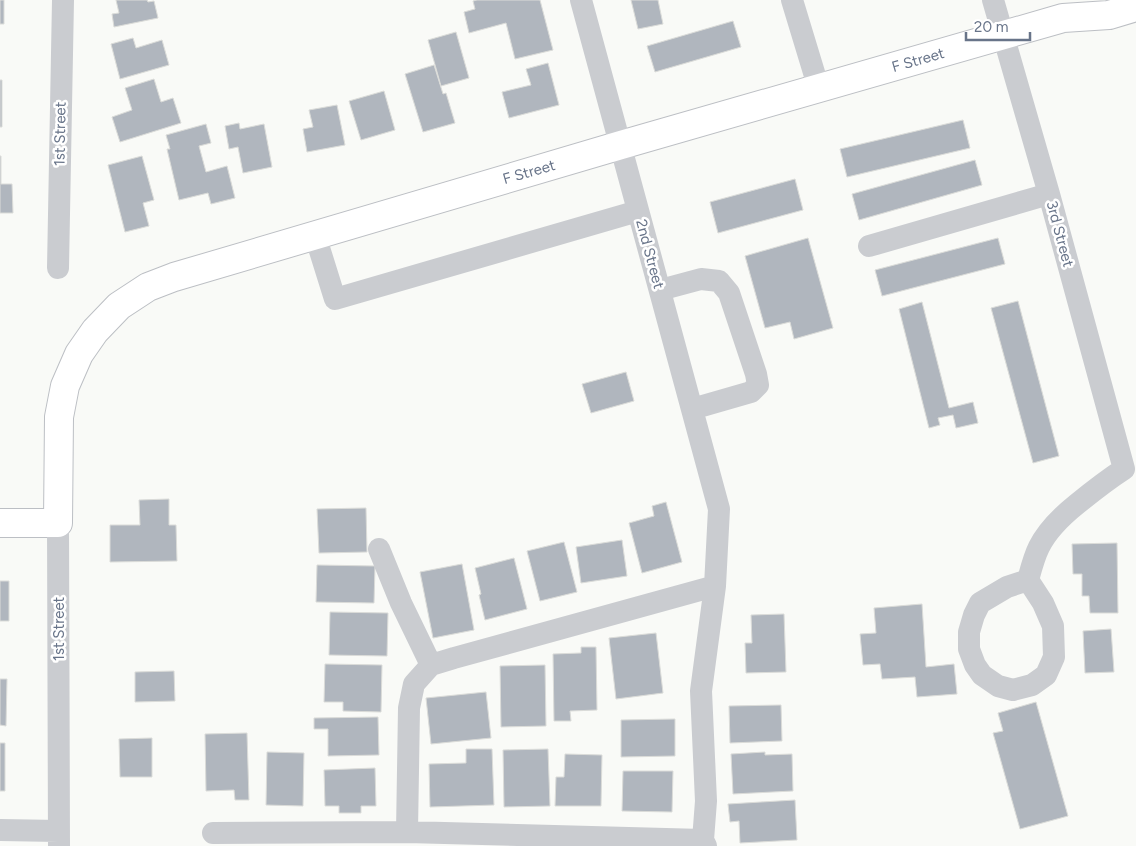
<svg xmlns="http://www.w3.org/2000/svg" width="1136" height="846" font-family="Figtree,sans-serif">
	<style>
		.building { fill: #b0b6be; stroke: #dbdcd9 }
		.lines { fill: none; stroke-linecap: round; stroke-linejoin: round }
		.major-casing { stroke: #bcbfc4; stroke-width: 30 }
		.minor { stroke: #caccd0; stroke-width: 22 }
		.major { stroke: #fff; stroke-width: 28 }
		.labels { text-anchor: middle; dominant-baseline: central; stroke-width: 5; stroke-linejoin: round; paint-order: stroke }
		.street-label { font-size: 15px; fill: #687489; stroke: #fff }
	</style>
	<rect width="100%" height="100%" fill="#f9faf7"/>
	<path class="building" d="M 0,0 L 4,0 L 4,24 L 0,24 Z
		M 116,0 L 147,0 L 148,2 L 154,1 L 158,18 L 114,27 L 112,14 L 119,13 Z
		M 477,0 L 540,0 L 553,50 L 515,59 L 506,23 L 469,33 L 464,12 L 475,9 L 473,1 Z
		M 631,0 L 658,0 L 663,24 L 638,29 Z
		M 733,21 L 741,47 L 655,72 L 647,46 Z
		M 456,32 L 469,78 L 441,86 L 428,40 Z
		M 133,38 L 136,48 L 162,40 L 169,65 L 120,79 L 111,44 Z
		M 548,63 L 559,105 L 509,118 L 502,92 L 531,85 L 526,69 Z
		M 434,65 L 443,94 L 446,93 L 455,123 L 423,132 L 405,74 Z
		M 154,79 L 161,102 L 173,98 L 181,123 L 120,142 L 112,117 L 132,110 L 125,88 Z
		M 0,80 L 2,80 L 2,127 L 0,127 Z
		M 384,91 L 395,130 L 361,140 L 349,101 Z
		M 337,105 L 345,145 L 307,152 L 303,129 L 313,127 L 309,110 Z
		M 963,120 L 970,148 L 847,177 L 840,149 Z
		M 239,123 L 240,129 L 264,124 L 272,167 L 243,173 L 238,147 L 229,149 L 225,126 Z
		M 206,124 L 211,143 L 199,146 L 206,172 L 227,166 L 235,198 L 211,204 L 208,193 L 179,200 L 167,149 L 170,149 L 166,135 Z
		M 0,156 L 1,156 L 1,184 L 12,184 L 13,213 L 0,213 Z
		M 142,156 L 154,200 L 143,203 L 149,226 L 125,232 L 108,165 Z
		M 975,160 L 982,185 L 859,220 L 852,194 Z
		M 795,179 L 803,210 L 718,233 L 710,202 Z
		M 808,238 L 833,328 L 794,339 L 790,322 L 765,328 L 745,256 Z
		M 998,238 L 1005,264 L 882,296 L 875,270 Z
		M 1018,301 L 1059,456 L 1033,463 L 991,308 Z
		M 922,302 L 949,408 L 973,402 L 978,423 L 956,428 L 953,415 L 938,418 L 940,425 L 929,428 L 899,309 Z
		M 626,372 L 634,401 L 591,413 L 582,384 Z
		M 169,499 L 169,525 L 176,525 L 177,561 L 110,562 L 110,525 L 140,525 L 139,500 Z
		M 666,502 L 682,562 L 642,573 L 629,523 L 654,516 L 652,506 Z
		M 366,508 L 367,552 L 319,553 L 317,509 Z
		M 622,540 L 627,576 L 581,583 L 576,547 Z
		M 564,542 L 577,592 L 540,601 L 527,551 Z
		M 1117,543 L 1118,613 L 1090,613 L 1089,596 L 1082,596 L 1082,574 L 1073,574 L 1072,544 Z
		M 514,558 L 527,609 L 485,620 L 479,595 L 481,594 L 475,568 Z
		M 462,564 L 474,630 L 433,638 L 420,572 Z
		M 317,565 L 375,566 L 374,603 L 316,602 Z
		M 0,581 L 9,581 L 9,621 L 0,621 Z
		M 922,604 L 926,667 L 954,664 L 957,694 L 917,697 L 915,677 L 882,679 L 880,664 L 863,665 L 860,634 L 876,633 L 874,608 Z
		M 330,612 L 388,613 L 387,656 L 329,655 Z
		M 784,614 L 786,672 L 746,673 L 745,643 L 752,643 L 751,615 Z
		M 1111,629 L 1114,672 L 1085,673 L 1083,631 Z
		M 656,633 L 663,693 L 616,699 L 609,638 Z
		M 581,647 L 596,647 L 597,710 L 570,711 L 571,721 L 554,721 L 553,654 L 581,653 Z
		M 325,664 L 382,665 L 381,712 L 343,711 L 343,702 L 324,702 Z
		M 545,665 L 546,726 L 501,727 L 500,666 Z
		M 174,671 L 175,701 L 135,702 L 135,672 Z
		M 0,679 L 7,679 L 6,726 L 0,725 Z
		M 486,692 L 491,738 L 431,744 L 426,698 Z
		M 1036,702 L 1068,816 L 1020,829 L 993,733 L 1003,731 L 998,713 Z
		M 781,705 L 782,741 L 730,743 L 729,706 Z
		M 378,717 L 379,755 L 328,756 L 328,729 L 314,729 L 314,718 Z
		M 675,719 L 675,756 L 621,757 L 621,720 Z
		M 247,733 L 249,800 L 235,800 L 234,790 L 206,791 L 205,734 Z
		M 152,738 L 152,777 L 120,777 L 119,739 Z
		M 0,743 L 5,743 L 5,791 L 0,791 Z
		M 466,749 L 492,749 L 494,805 L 430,807 L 429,764 L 466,763 Z
		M 548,749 L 550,806 L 504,807 L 503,750 Z
		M 267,752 L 304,753 L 303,806 L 266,805 Z
		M 765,752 L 765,755 L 792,754 L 793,791 L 733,794 L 731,754 Z
		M 565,754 L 602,755 L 601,806 L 555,806 L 556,777 L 564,777 Z
		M 375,768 L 376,806 L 361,806 L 361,813 L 339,813 L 339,806 L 325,806 L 324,770 Z
		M 623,771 L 673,771 L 672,812 L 622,811 Z
		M 795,800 L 797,840 L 740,843 L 739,821 L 730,822 L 728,804 Z"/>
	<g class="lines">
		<g class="major-casing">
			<path id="major" d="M 0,523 L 58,523 L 59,417 L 65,386 L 79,354 L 95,331 L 119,306 L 148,287 L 174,277 L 621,145 L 1063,18 L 1109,15 L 1136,7"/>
		</g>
		<path class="minor" d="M 581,0 L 719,509 L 715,586 L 701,691 L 706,801 L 703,840 L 706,846
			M 792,0 L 819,89
			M 993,0 L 1049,194 L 1124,469 C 1107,480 1093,491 1077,504 C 1062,516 1048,529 1039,547 C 1034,557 1031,569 1028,580 L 1007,587 L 980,603 L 974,615 L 969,632 L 969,649 L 975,665 L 982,675 L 998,686 L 1013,690 L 1032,685 L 1046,675 L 1054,657 L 1053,626 L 1043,603 L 1028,580
			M 315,235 L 335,299 L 638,211
			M 869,246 L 1049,194
			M 58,268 L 63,0
			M 660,290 L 701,279 L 719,281 L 729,293 L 756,374 L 758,385 L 751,392 L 692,409
			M 58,523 L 59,846
			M 379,549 L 401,603 L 431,665
			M 0,830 L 59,831
			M 407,832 L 409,708 L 414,684 L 431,665 L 454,658 L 715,586
			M 213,833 L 407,832 L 703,840"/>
		<use href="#major" class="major"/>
	</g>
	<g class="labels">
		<g class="street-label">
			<text transform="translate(918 60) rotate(-16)">F Street</text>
			<text transform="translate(60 134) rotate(-89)">1st Street</text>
			<text transform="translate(529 172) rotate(-16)">F Street</text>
			<text transform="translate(1060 234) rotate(75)">3rd Street</text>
			<text transform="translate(650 254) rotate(75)">2nd Street</text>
			<text transform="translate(59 629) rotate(-90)">1st Street</text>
		</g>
	</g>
	<path d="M966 32v8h64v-8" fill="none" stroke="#687489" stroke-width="2.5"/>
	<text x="974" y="32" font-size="15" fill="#687489" stroke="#ffffff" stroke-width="4" paint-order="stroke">20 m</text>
</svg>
